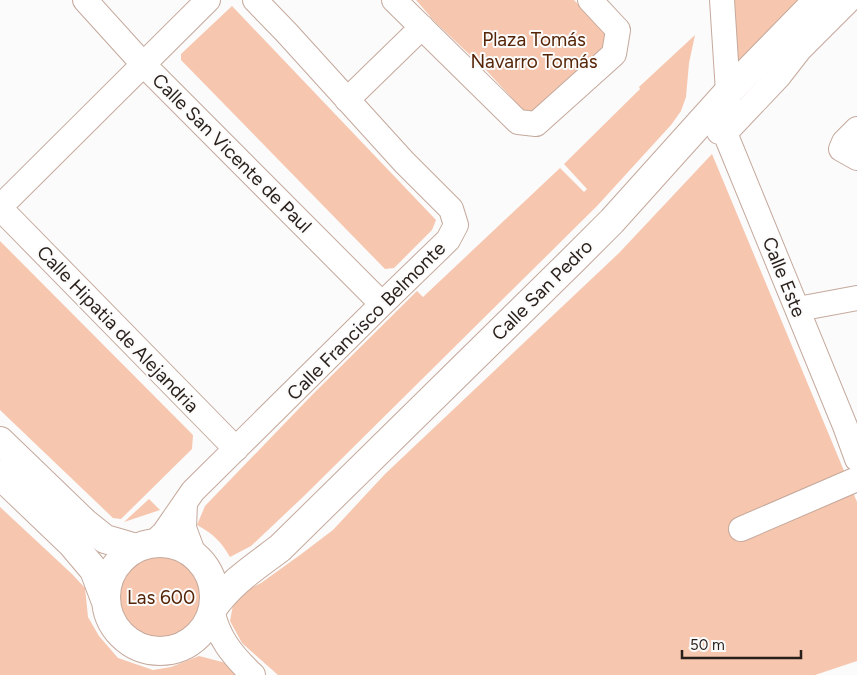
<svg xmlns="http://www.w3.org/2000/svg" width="857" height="675" font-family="Figtree,sans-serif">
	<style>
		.green { fill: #f6c6ae }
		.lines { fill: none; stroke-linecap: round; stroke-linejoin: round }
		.minor-casing { stroke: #c5a99c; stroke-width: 26 }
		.major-casing { stroke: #c5a99c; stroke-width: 30 }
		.minor { stroke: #fff; stroke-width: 24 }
		.major { stroke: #fff; stroke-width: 28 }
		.labels { text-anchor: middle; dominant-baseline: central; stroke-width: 4; stroke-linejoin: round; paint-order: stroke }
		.park-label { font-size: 19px; fill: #562507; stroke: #fbfbfb }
		.street-label { font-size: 19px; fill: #291f1a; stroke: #fbfbfb }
	</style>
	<rect width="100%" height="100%" fill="#fbfbfb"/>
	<path class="green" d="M 416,0 L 574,0 L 609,35 L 605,53 L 535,116 L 523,110 L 486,70 L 435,22 Z
		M 731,0 L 802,0 L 740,60 L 736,58 Z
		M 232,6 L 436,220 L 432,230 L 394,268 L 385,269 L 181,60 L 181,54 Z
		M 695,35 L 689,63 L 686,97 L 681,111 L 671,125 L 597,206 L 304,496 L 251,546 L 230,557 C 221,541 213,534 197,525 L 205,506 L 313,394 L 417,291 L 423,297 L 560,168 L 584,192 L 587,189 L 564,164 L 640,89 L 639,87 Z
		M 712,154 L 857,502 L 857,661 L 815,675 L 278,675 L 242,643 L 230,621 L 233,605 L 241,593 L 261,583 L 300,555 L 333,530 L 385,474 L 619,253 Z
		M 0,241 L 193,435 L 192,449 L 121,519 L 113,518 L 0,410 Z
		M 149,499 L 160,510 L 124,522 Z
		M 0,507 L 72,574 L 85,588 L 88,617 L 99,636 L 118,658 L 153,670 L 171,667 L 199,656 L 226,663 L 239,675 L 0,675 Z
		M117 597a44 44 0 1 1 88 0a44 44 0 1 1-88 0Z"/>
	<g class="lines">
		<g class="minor-casing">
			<path id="minor" d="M 85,0 L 143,64 L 382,304
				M 394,0 L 518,122 L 536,124 L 614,54 L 618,30 L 590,0
				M 722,0 L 728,92 L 725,133 L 845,426 L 857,459
				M 347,100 L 422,27
				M 857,129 L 844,142 L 841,149 L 857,158
				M 719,132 L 725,133 L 779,76 L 800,49 L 849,0
				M 0,207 L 208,0
				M 0,208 L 236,449
				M 798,309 L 857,298
				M 185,503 L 184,528 L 194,555
				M 741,529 L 857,479
				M 152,544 L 164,533 L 193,491 L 382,304 L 448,240 L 456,225 L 451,209 L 404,162 L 286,32 L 255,0
				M 212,609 C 217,637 233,656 253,675"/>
		</g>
		<g class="major-casing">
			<path id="major" d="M 0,441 L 85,523 L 105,539 L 136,548
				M 0,475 L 72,544 L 94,570 L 106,602
				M106 597a54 54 0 1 1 108 0a54 54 0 1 1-108 0Z
				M 213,608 C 231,582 255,567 280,548 L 575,258 L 612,221 L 728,92 L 818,0"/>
		</g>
		<use href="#minor" class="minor"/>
		<use href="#major" class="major"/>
	</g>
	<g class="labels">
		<g class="park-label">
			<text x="534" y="39">Plaza Tomás<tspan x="534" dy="22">Navarro Tomás</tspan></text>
			<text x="161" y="597">Las 600</text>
		</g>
		<g class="street-label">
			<text transform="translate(232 153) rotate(45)">Calle San Vicente de Paul</text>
			<text transform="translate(784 277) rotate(68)">Calle Este</text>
			<text transform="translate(542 290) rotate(-45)">Calle San Pedro</text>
			<text transform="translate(366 321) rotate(-45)">Calle Francisco Belmonte</text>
			<text transform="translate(118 329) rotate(46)">Calle Hipatia de Alejandria</text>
		</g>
	</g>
	<path d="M682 650v8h119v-8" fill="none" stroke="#291f1a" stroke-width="2.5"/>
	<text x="690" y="650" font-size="15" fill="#291f1a" stroke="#fbfbfb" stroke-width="4" paint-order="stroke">50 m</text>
</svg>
